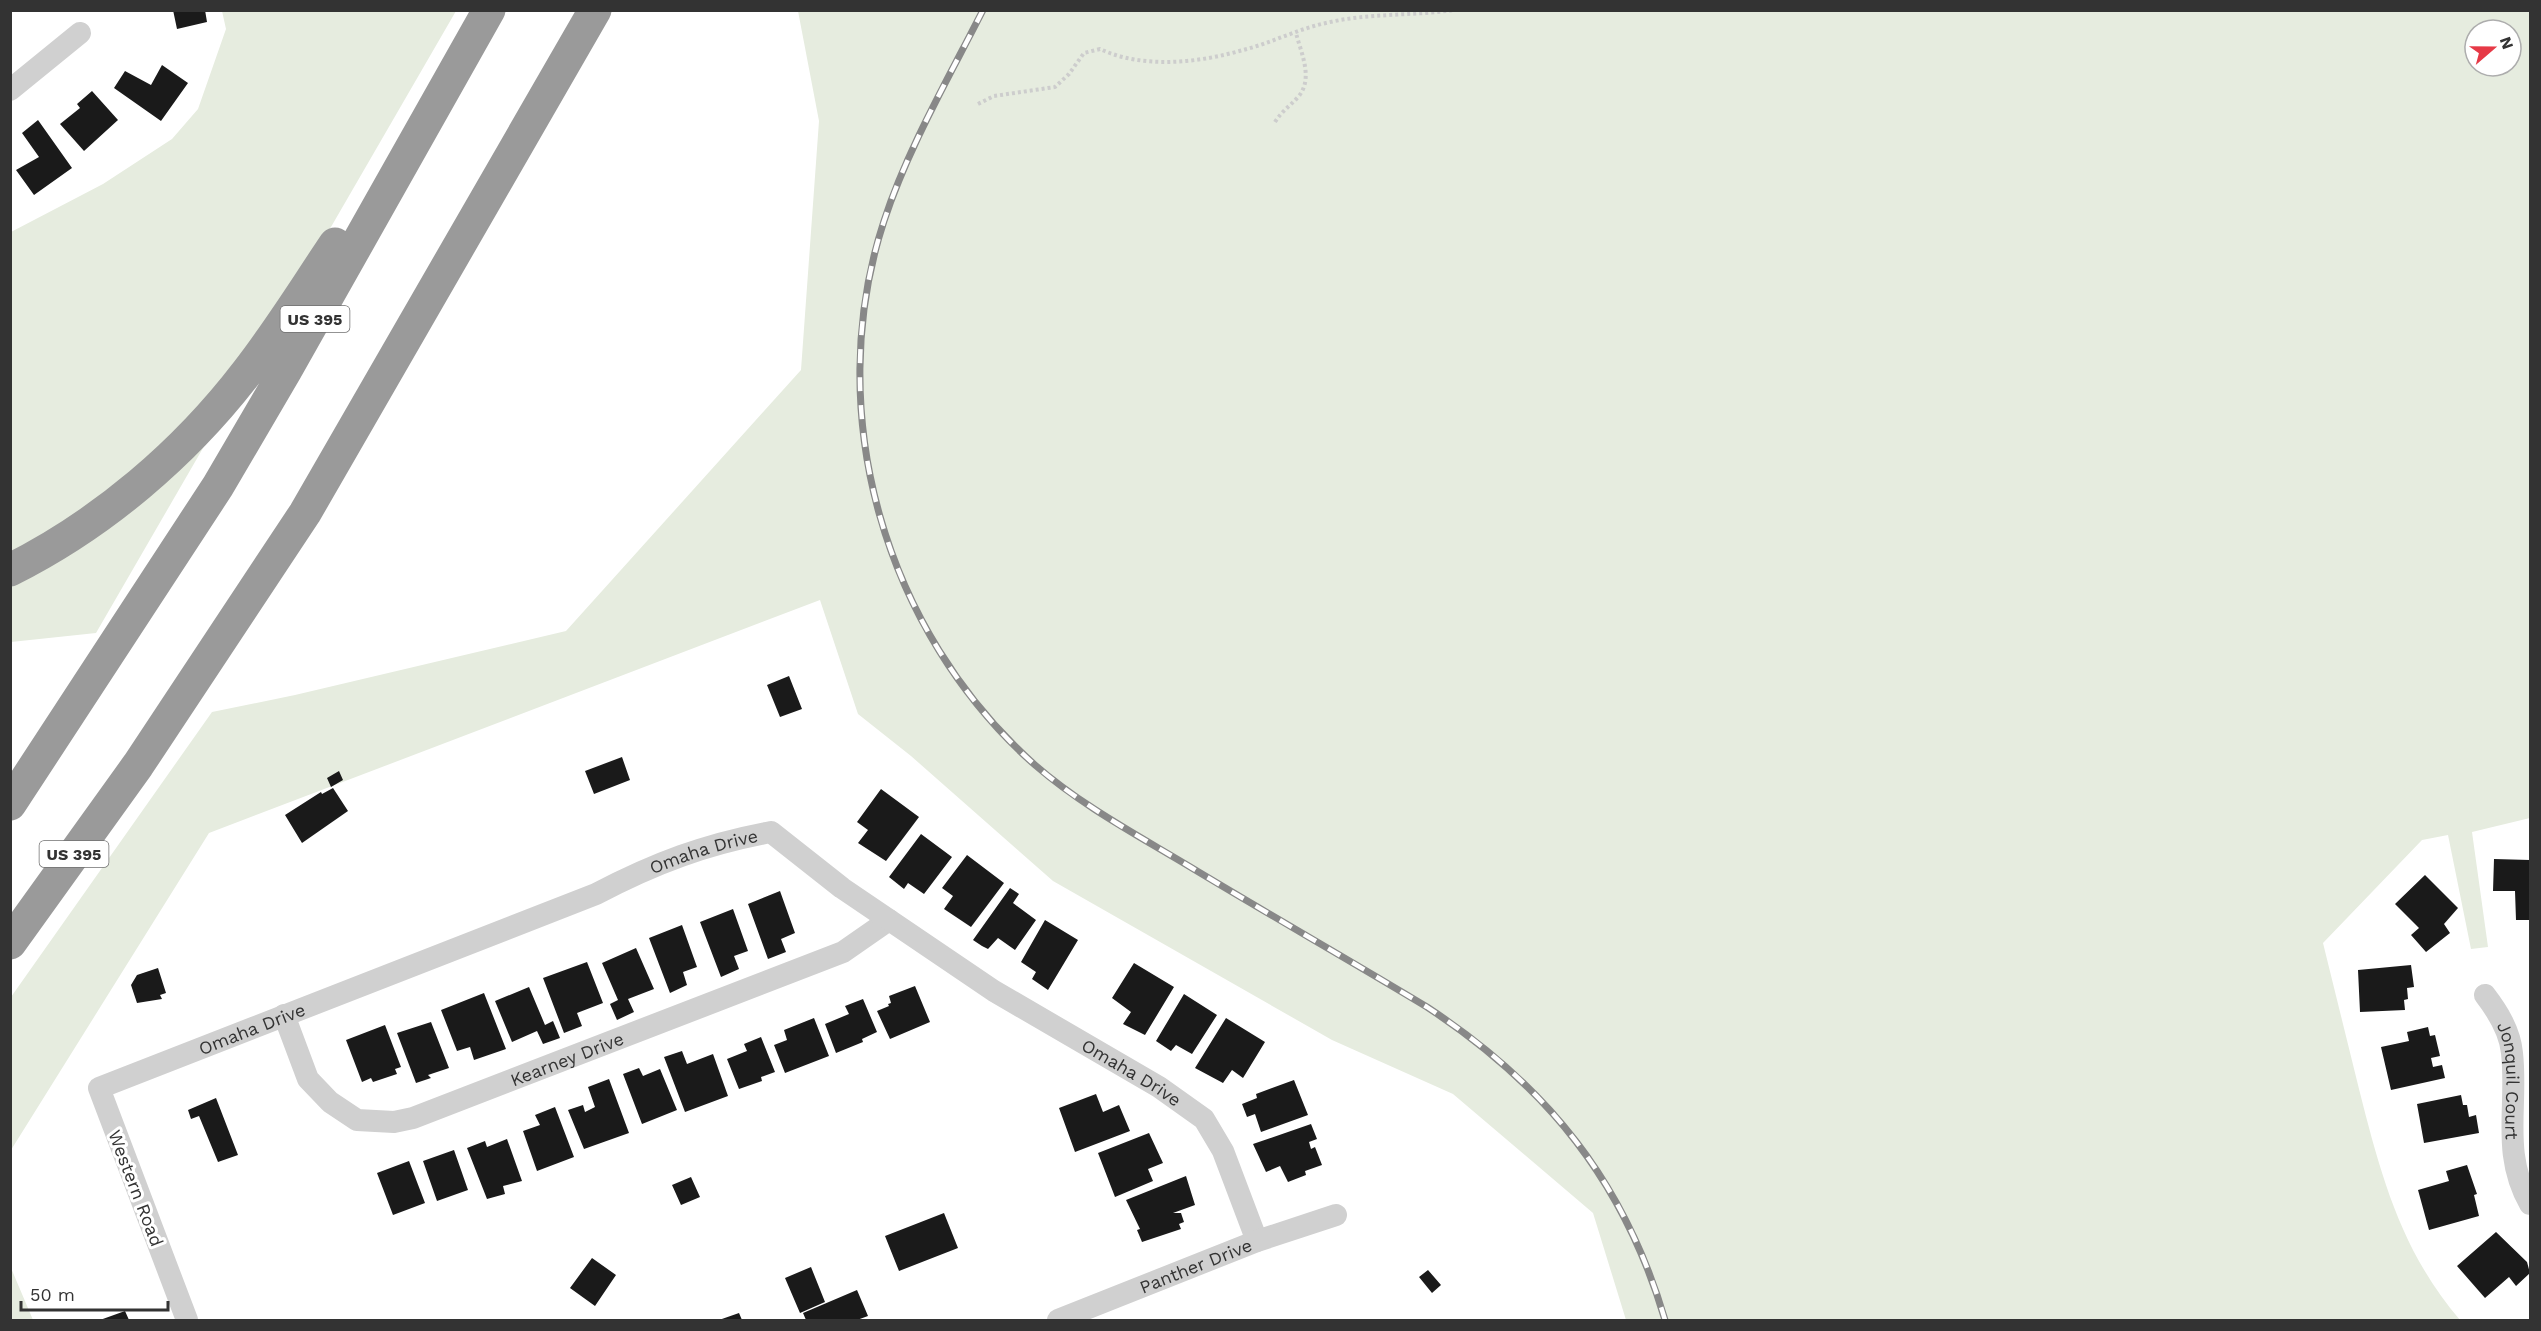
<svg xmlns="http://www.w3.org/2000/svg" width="2541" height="1331" font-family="'Work Sans',sans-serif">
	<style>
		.green { fill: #e6ecdf; fill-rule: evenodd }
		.building { fill: #1a1a1a }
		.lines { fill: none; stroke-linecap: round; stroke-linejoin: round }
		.path { stroke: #cdcdcd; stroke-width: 4; stroke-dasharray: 3 3; stroke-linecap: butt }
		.street { stroke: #d0d0d0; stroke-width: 22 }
		.highway { stroke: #9a9a9a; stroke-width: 33 }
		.rail-casing { stroke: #888; stroke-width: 7 }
		.rail { stroke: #fff; stroke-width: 4.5; stroke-dasharray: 14; stroke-linecap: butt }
		.labels { text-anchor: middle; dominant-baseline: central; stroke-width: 6; stroke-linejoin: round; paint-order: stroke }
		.shield { fill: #fff; stroke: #707070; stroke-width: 1.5 }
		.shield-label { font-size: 16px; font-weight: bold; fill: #333 }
		.street-label { font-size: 18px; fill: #333; stroke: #fff }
	</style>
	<rect width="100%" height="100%" fill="#fff"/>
	<path class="green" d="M 222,11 L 456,11 L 96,633 L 11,642 L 11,232 L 103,184 L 172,139 L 198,109 L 226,29 Z
		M 798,11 L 2530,11 L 2530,818 L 2472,832 L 2488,947 L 2471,949 L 2448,835 L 2422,840 L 2323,943 C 2335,992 2347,1040 2359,1089 C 2381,1176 2401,1251 2460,1320 L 1626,1320 L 1593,1213 L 1453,1094 L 1332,1040 L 1053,881 L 911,756 L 858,714 L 820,600 L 209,833 L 11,1150 L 11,997 L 212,712 L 295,695 L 566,631 L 801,370 L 819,121 ZM 2475,30 L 2511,30 L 2511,66 L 2475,66 Z
		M 10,1268 L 11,1268 L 33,1320 L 11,1320 Z"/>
	<path class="building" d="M 173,10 L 205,10 L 207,22 L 177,29 Z
		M 162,65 L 188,83 L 161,121 L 114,88 L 125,71 L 151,85 Z
		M 92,91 L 118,120 L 84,151 L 60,124 L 80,108 L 77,104 Z
		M 38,120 L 72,168 L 34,195 L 16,170 L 39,157 L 22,133 Z
		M 789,676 L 802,709 L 780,717 L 767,685 Z
		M 622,757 L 630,780 L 594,794 L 585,771 Z
		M 339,771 L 343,780 L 331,787 L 327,778 Z
		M 333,788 L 348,811 L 302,843 L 285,815 L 321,792 L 322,794 Z
		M 881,789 L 919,817 L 886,861 L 858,843 L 868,830 L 857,822 Z
		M 921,834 L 952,857 L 924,894 L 908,883 L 904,889 L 889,877 Z
		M 967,855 L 1004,883 L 971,927 L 944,909 L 953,896 L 942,888 Z
		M 2494,859 L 2530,860 L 2530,920 L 2516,920 L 2515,891 L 2493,891 Z
		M 2425,875 L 2458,908 L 2444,924 L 2450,933 L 2426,952 L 2411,935 L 2419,928 L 2395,904 Z
		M 1010,888 L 1019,894 L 1013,903 L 1036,920 L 1015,950 L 998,938 L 988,949 L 982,946 L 973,940 Z
		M 780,891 L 795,933 L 781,939 L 786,952 L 768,959 L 748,904 Z
		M 733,909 L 748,951 L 734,956 L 739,969 L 721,977 L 700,922 Z
		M 1045,920 L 1078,940 L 1048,990 L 1032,979 L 1036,972 L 1021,962 Z
		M 682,925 L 697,967 L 683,972 L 687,985 L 670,993 L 649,938 Z
		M 636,948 L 654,989 L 628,999 L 634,1012 L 617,1020 L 610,1004 L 618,1000 L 602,963 Z
		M 587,962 L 603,1003 L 577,1013 L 582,1026 L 564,1033 L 543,978 Z
		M 1134,963 L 1174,987 L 1145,1035 L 1123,1024 L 1131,1012 L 1112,998 Z
		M 2411,965 L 2414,987 L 2407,988 L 2408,999 L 2404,1000 L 2405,1010 L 2360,1012 L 2358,970 Z
		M 158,968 L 166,993 L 160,995 L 162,999 L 137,1003 L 131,985 L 137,975 Z
		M 915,986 L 930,1022 L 890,1039 L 877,1011 L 889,1006 L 888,1004 L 891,1003 L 889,996 Z
		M 529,987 L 545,1025 L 553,1021 L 560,1038 L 543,1044 L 537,1031 L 512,1042 L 495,1001 Z
		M 484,993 L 506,1049 L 474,1060 L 470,1047 L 457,1051 L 441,1010 Z
		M 1184,994 L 1217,1015 L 1192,1054 L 1176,1045 L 1171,1051 L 1156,1041 Z
		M 863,999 L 877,1032 L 862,1039 L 863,1042 L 836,1053 L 825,1024 L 849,1014 L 845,1006 Z
		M 814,1018 L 829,1056 L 785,1073 L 774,1045 L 787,1040 L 784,1030 Z
		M 1226,1018 L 1265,1042 L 1243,1078 L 1232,1070 L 1223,1083 L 1195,1068 Z
		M 431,1022 L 449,1068 L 428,1075 L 431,1078 L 416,1083 L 397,1033 Z
		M 385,1025 L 401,1067 L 395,1069 L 397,1074 L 373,1082 L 371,1078 L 362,1082 L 346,1040 Z
		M 2428,1027 L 2430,1036 L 2435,1035 L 2440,1056 L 2431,1058 L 2433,1067 L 2442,1065 L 2445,1078 L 2391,1090 L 2381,1047 L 2409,1041 L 2407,1032 Z
		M 761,1037 L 775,1072 L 761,1077 L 762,1081 L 739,1089 L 727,1059 L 747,1051 L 744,1044 Z
		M 682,1051 L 687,1064 L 713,1054 L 728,1096 L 685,1112 L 664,1057 Z
		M 639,1068 L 643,1076 L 660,1069 L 677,1110 L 642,1124 L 623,1074 Z
		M 609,1079 L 629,1133 L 584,1149 L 568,1110 L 583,1105 L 585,1112 L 595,1107 L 588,1087 Z
		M 1294,1080 L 1308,1115 L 1261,1132 L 1255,1114 L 1247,1117 L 1242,1104 L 1257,1098 L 1256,1094 Z
		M 1096,1094 L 1103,1112 L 1119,1105 L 1130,1131 L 1075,1152 L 1059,1108 Z
		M 2461,1095 L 2463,1105 L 2467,1105 L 2469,1117 L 2476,1115 L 2479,1133 L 2424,1143 L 2417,1104 Z
		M 216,1098 L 238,1155 L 218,1162 L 199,1116 L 191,1119 L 188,1110 Z
		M 555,1107 L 574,1157 L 537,1171 L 523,1131 L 540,1125 L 535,1115 Z
		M 1311,1124 L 1317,1139 L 1309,1142 L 1311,1149 L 1315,1147 L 1322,1165 L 1305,1171 L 1306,1175 L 1288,1182 L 1280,1166 L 1266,1172 L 1253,1144 Z
		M 1149,1133 L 1163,1163 L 1148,1169 L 1153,1181 L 1115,1197 L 1098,1153 Z
		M 507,1139 L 522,1181 L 503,1186 L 505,1194 L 487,1199 L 467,1148 L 485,1141 L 487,1147 Z
		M 454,1150 L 468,1190 L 437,1201 L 423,1161 Z
		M 409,1161 L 425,1203 L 393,1215 L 377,1173 Z
		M 2467,1165 L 2477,1194 L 2474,1195 L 2479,1216 L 2429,1230 L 2418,1190 L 2449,1181 L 2446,1171 Z
		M 1186,1176 L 1195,1205 L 1173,1213 L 1181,1213 L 1184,1222 L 1179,1224 L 1181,1229 L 1142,1242 L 1137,1230 L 1140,1229 L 1126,1200 Z
		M 691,1177 L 700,1197 L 681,1205 L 672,1185 Z
		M 944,1213 L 958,1248 L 899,1271 L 885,1236 Z
		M 2496,1232 L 2527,1262 L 2530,1273 L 2516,1286 L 2509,1277 L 2485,1298 L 2457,1266 Z
		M 592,1258 L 616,1275 L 595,1306 L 570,1288 Z
		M 811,1267 L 825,1302 L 800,1313 L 785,1278 Z
		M 1428,1270 L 1441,1285 L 1432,1293 L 1419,1277 Z
		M 857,1290 L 868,1316 L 857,1320 L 806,1320 L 803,1313 Z
		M 125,1311 L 129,1320 L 100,1320 Z
		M 739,1313 L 742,1320 L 719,1320 Z"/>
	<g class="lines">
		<path class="path" d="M 978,104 L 994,96 L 1055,87 L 1069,74 L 1084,53 L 1100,49 C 1143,69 1198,63 1243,50 C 1271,43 1298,29 1326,23 C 1367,13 1412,16 1454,10
			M 1275,122 C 1282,111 1290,106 1298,97 C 1314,79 1301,53 1296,33"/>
		<g class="street">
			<path d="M 10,90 L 80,33"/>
			<path id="s1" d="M 2485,995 C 2498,1012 2510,1031 2512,1053 C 2518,1107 2501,1153 2530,1204"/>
			<path id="s2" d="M 284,1015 L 308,1079 L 330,1102 L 357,1120 L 394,1122 L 413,1118 L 843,952 L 889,920"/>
			<path id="s3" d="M 187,1320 L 99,1088 L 596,894 C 655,863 706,844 771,832 L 842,888 L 994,991 L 1159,1087 L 1204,1119 L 1223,1151 L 1257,1241"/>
			<path id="s4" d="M 1058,1320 L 1257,1241 L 1336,1215"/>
		</g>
		<path class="highway" d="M 10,570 C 102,524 185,453 247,372 C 279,331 306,287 335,244
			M 10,804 L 218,486 L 286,370 L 489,10
			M 10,943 L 138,765 L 305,513 L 595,10"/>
		<g class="rail-casing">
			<path id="rail" d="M 983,10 C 948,79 908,148 884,221 C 821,413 885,632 1035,765 C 1082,806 1139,836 1192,868 C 1270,915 1349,960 1427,1007 C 1547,1086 1624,1181 1665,1320"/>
		</g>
		<use href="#rail" class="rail"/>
	</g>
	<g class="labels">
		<g class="shield">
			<rect x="280.5" y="306" width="69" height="26" rx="4.5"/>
			<rect x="39.5" y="841" width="69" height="26" rx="4.5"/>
		</g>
		<g class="shield-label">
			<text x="315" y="319">US 395</text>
			<text x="74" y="854">US 395</text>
		</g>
		<g class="street-label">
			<text stroke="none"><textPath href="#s3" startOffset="898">Omaha Drive</textPath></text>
			<text stroke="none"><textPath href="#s3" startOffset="412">Omaha Drive</textPath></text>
			<text stroke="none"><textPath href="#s2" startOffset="354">Kearney Drive</textPath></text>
			<text stroke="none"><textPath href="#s3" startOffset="1402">Omaha Drive</textPath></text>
			<text stroke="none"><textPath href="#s1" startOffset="92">Jonquil Court</textPath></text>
			<text transform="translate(136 1188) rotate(69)">Western Road</text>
			<text stroke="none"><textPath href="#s4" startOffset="148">Panther Drive</textPath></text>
		</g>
	</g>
	<rect width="2541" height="1331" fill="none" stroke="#333333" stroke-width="24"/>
	<g transform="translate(2493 48) rotate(70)"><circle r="28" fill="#ffffff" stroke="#adadad" stroke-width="1.5"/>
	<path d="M0-4.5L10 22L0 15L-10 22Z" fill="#e63946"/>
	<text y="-9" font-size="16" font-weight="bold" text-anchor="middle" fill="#333333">N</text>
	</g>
	<path d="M21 1301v9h147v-9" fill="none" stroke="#333333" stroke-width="3"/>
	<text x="30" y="1301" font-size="18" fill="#333333" stroke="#ffffff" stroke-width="4.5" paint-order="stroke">50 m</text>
</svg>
